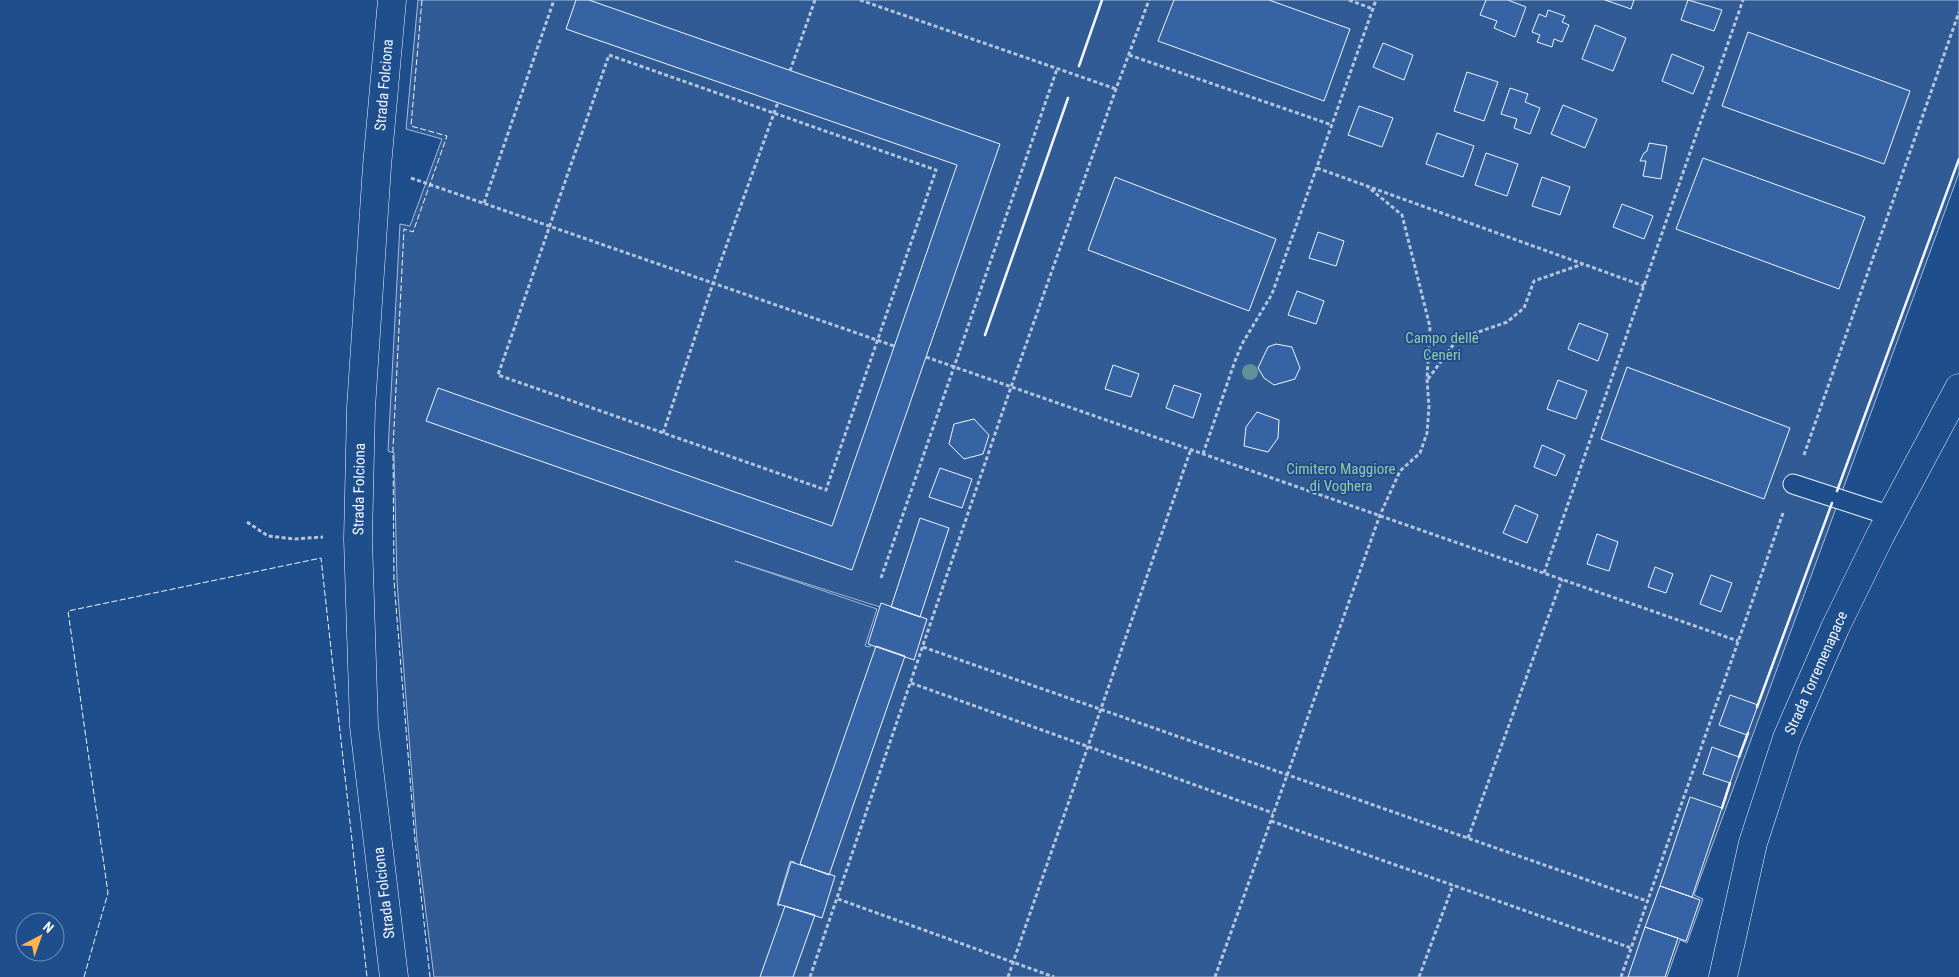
<svg xmlns="http://www.w3.org/2000/svg" width="1959" height="977" font-family="'Roboto Condensed',sans-serif">
	<style>
		.built { fill: #305b95; stroke: #a8bbd7; fill-rule: evenodd }
		.building { fill: #3563a3; stroke: #f2f6ff }
		.lines { fill: none; stroke-linecap: round; stroke-linejoin: round }
		.service-casing { stroke: #f2f6ff; stroke-width: 21 }
		.minor-casing { stroke: #f2f6ff; stroke-width: 29 }
		.tertiary-casing { stroke: #f2f6ff; stroke-width: 29 }
		.path { stroke: #b3c4dc; stroke-width: 3; stroke-dasharray: 4 2.5; stroke-linecap: butt }
		.service { stroke: #1f4e8c; stroke-width: 19 }
		.minor { stroke: #1f4e8c; stroke-width: 28 }
		.tertiary { stroke: #1f4e8c; stroke-width: 28 }
		.fence { stroke: #f2f6ff; stroke-width: 1; stroke-dasharray: 6 2.5; stroke-linecap: butt }
		.wall { stroke: #f2f6ff; stroke-width: 2.5 }
		.tree { fill: #61919a }
		.labels { text-anchor: middle; dominant-baseline: central; stroke-width: 4; stroke-linejoin: round; paint-order: stroke }
		.street-label { font-size: 15px; fill: #f2f6ff; stroke: #1f4e8c }
		.park-label { font-size: 15px; fill: #97c8a6; stroke: #1f4e8c }
	</style>
	<rect width="100%" height="100%" fill="#1f4e8c"/>
	<path class="built" d="M 418,0 L 1959,0 L 1959,173 L 1694,895 L 1703,899 L 1687,943 L 1680,940 L 1667,977 L 434,977 L 417,841 L 397,581 L 394,453 L 388,451 L 400,224 L 410,226 L 442,139 L 406,129 ZM 735,561 L 883,608 L 870,647 L 865,646 L 877,609 ZM 790,861 L 795,862 L 779,906 L 777,905 Z"/>
	<path class="building" d="M 576,0 L 589,0 L 1000,144 L 852,570 L 426,421 L 438,388 L 832,526 L 957,165 L 566,29 Z
		M 1174,0 L 1269,0 L 1350,29 L 1324,101 L 1158,41 Z
		M 1486,0 L 1508,0 L 1526,7 L 1515,37 L 1494,28 L 1497,21 L 1480,15 Z
		M 1605,0 L 1634,0 L 1631,9 Z
		M 1688,0 L 1722,10 L 1714,31 L 1681,20 Z
		M 1548,10 L 1565,16 L 1562,22 L 1569,25 L 1562,42 L 1554,39 L 1552,47 L 1537,42 L 1540,35 L 1532,32 L 1539,14 L 1546,17 Z
		M 1595,25 L 1626,38 L 1613,71 L 1582,59 Z
		M 1748,32 L 1910,91 L 1884,164 L 1722,106 Z
		M 1383,43 L 1413,55 L 1404,80 L 1373,67 Z
		M 1672,54 L 1704,67 L 1693,94 L 1662,81 Z
		M 1467,72 L 1498,82 L 1484,121 L 1454,111 Z
		M 1510,88 L 1528,94 L 1525,102 L 1540,108 L 1530,134 L 1514,128 L 1517,119 L 1501,114 Z
		M 1563,105 L 1597,119 L 1585,148 L 1551,134 Z
		M 1359,106 L 1393,118 L 1382,147 L 1348,135 Z
		M 1437,133 L 1474,146 L 1463,177 L 1426,164 Z
		M 1649,143 L 1667,146 L 1661,179 L 1643,176 L 1646,161 L 1640,161 L 1644,153 L 1647,151 Z
		M 1486,153 L 1518,164 L 1507,196 L 1475,185 Z
		M 1703,158 L 1865,217 L 1839,289 L 1676,229 Z
		M 1115,177 L 1276,239 L 1249,311 L 1088,250 Z
		M 1542,177 L 1570,187 L 1560,215 L 1532,206 Z
		M 1622,204 L 1653,216 L 1644,239 L 1613,227 Z
		M 1318,232 L 1344,241 L 1336,266 L 1309,258 Z
		M 1297,291 L 1324,301 L 1316,324 L 1288,315 Z
		M 1579,323 L 1608,334 L 1598,361 L 1568,349 Z
		M 1276,344 L 1292,347 L 1300,368 L 1295,379 L 1274,385 L 1264,378 L 1258,368 L 1268,347 Z
		M 1113,365 L 1139,374 L 1131,397 L 1105,389 Z
		M 1627,367 L 1790,428 L 1764,499 L 1601,439 Z
		M 1558,380 L 1587,391 L 1576,419 L 1547,409 Z
		M 1174,385 L 1201,394 L 1193,418 L 1166,408 Z
		M 1257,412 L 1279,420 L 1278,438 L 1268,452 L 1244,446 L 1246,427 Z
		M 974,419 L 989,435 L 983,454 L 964,459 L 949,444 L 954,424 Z
		M 1542,445 L 1565,455 L 1556,476 L 1534,467 Z
		M 940,468 L 972,479 L 962,508 L 929,497 Z
		M 1515,505 L 1538,515 L 1527,543 L 1503,533 Z
		M 920,518 L 949,528 L 920,617 L 891,607 Z
		M 1597,534 L 1618,542 L 1609,571 L 1587,564 Z
		M 1655,567 L 1673,574 L 1666,593 L 1648,587 Z
		M 1711,575 L 1732,583 L 1721,612 L 1700,604 Z
		M 881,603 L 927,619 L 914,660 L 868,644 Z
		M 876,646 L 905,656 L 829,875 L 800,864 Z
		M 1730,695 L 1758,705 L 1747,735 L 1719,725 Z
		M 1712,747 L 1739,757 L 1730,783 L 1703,774 Z
		M 1690,797 L 1722,808 L 1692,897 L 1660,886 Z
		M 791,862 L 835,876 L 822,918 L 778,904 Z
		M 1660,886 L 1700,900 L 1686,941 L 1645,927 Z
		M 785,906 L 815,915 L 793,977 L 760,977 Z
		M 1645,927 L 1678,938 L 1665,977 L 1628,977 Z"/>
	<g class="lines">
		<g class="service-casing">
			<path id="service" d="M 1793,484 L 1891,516"/>
		</g>
		<g class="minor-casing">
			<path id="minor" d="M 392,0 L 377,166 L 361,408 L 358,539 L 364,726 L 394,977"/>
		</g>
		<g class="tertiary-casing">
			<path id="tertiary" d="M 1723,977 L 1753,843 L 1787,738 L 1835,628 L 1880,536 L 1959,388"/>
		</g>
		<path class="path" d="M 860,0 L 1116,89
			M 1349,0 L 1373,9
			M 609,55 L 936,170 L 826,490 L 498,375 Z
			M 1129,55 L 1332,125
			M 790,71 L 815,0
			M 1317,168 L 1644,286
			M 411,178 L 894,346
			M 484,203 L 554,0
			M 926,357 L 1738,641
			M 1428,379 L 1453,345 L 1464,337 L 1507,322 L 1524,308 L 1534,281 L 1583,264
			M 663,433 L 713,283 L 778,102
			M 1203,454 L 1235,361 L 1242,344 L 1272,294 L 1376,0
			M 1804,455 L 1959,12
			M 247,522 L 268,536 L 295,539 L 323,537
			M 1544,573 L 1743,0
			M 881,578 L 1057,69
			M 923,647 L 1647,901
			M 911,683 L 1273,813
			M 1271,821 L 1631,948
			M 1468,838 L 1562,579
			M 838,899 L 1054,977
			M 810,977 L 1011,387 L 1116,89 L 1149,0
			M 1008,977 L 1191,449
			M 1215,977 L 1380,515 L 1400,471 L 1420,453 L 1427,433 L 1429,407 L 1427,379 L 1430,327 L 1402,215 L 1368,187
			M 1419,977 L 1453,885
			M 1621,977 L 1783,513"/>
		<use href="#service" class="service"/>
		<use href="#minor" class="minor"/>
		<use href="#tertiary" class="tertiary"/>
		<path class="fence" d="M 422,0 L 411,126 L 447,136 L 413,232 L 404,229 L 393,448 L 394,581 L 415,840 L 430,977
			M 84,977 L 108,893 L 68,611 L 321,558 L 367,977"/>
		<path class="wall" d="M 1079,66 L 1102,0
			M 985,335 L 1068,98
			M 1837,491 L 1959,159
			M 1757,707 L 1832,503
			M 1739,757 L 1748,733
			M 1722,808 L 1730,783"/>
	</g>
	<circle class="tree" cx="1250" cy="372" r="8"/>
	<g class="labels">
		<g class="street-label">
			<text transform="translate(384 85) rotate(-85)">Strada Folciona</text>
			<text transform="translate(359 489) rotate(-89)">Strada Folciona</text>
			<text transform="translate(1816 673) rotate(-66)">Strada Torremenapace</text>
			<text transform="translate(384 893) rotate(-97)">Strada Folciona</text>
		</g>
		<g class="park-label">
			<text x="1442" y="338">Campo delle<tspan x="1442" dy="17">Ceneri</tspan></text>
			<text x="1341" y="469">Cimitero Maggiore<tspan x="1341" dy="17">di Voghera</tspan></text>
		</g>
	</g>
	<g transform="translate(40 937) rotate(41)"><circle r="24" fill="#1f4e8c" stroke="#7391ba"/>
	<path d="M0-4L9 19L0 12L-9 19Z" fill="#ffb74d"/>
	<text y="-8" font-size="14" font-weight="bold" text-anchor="middle" fill="#f2f6ff">N</text>
	</g>
</svg>
